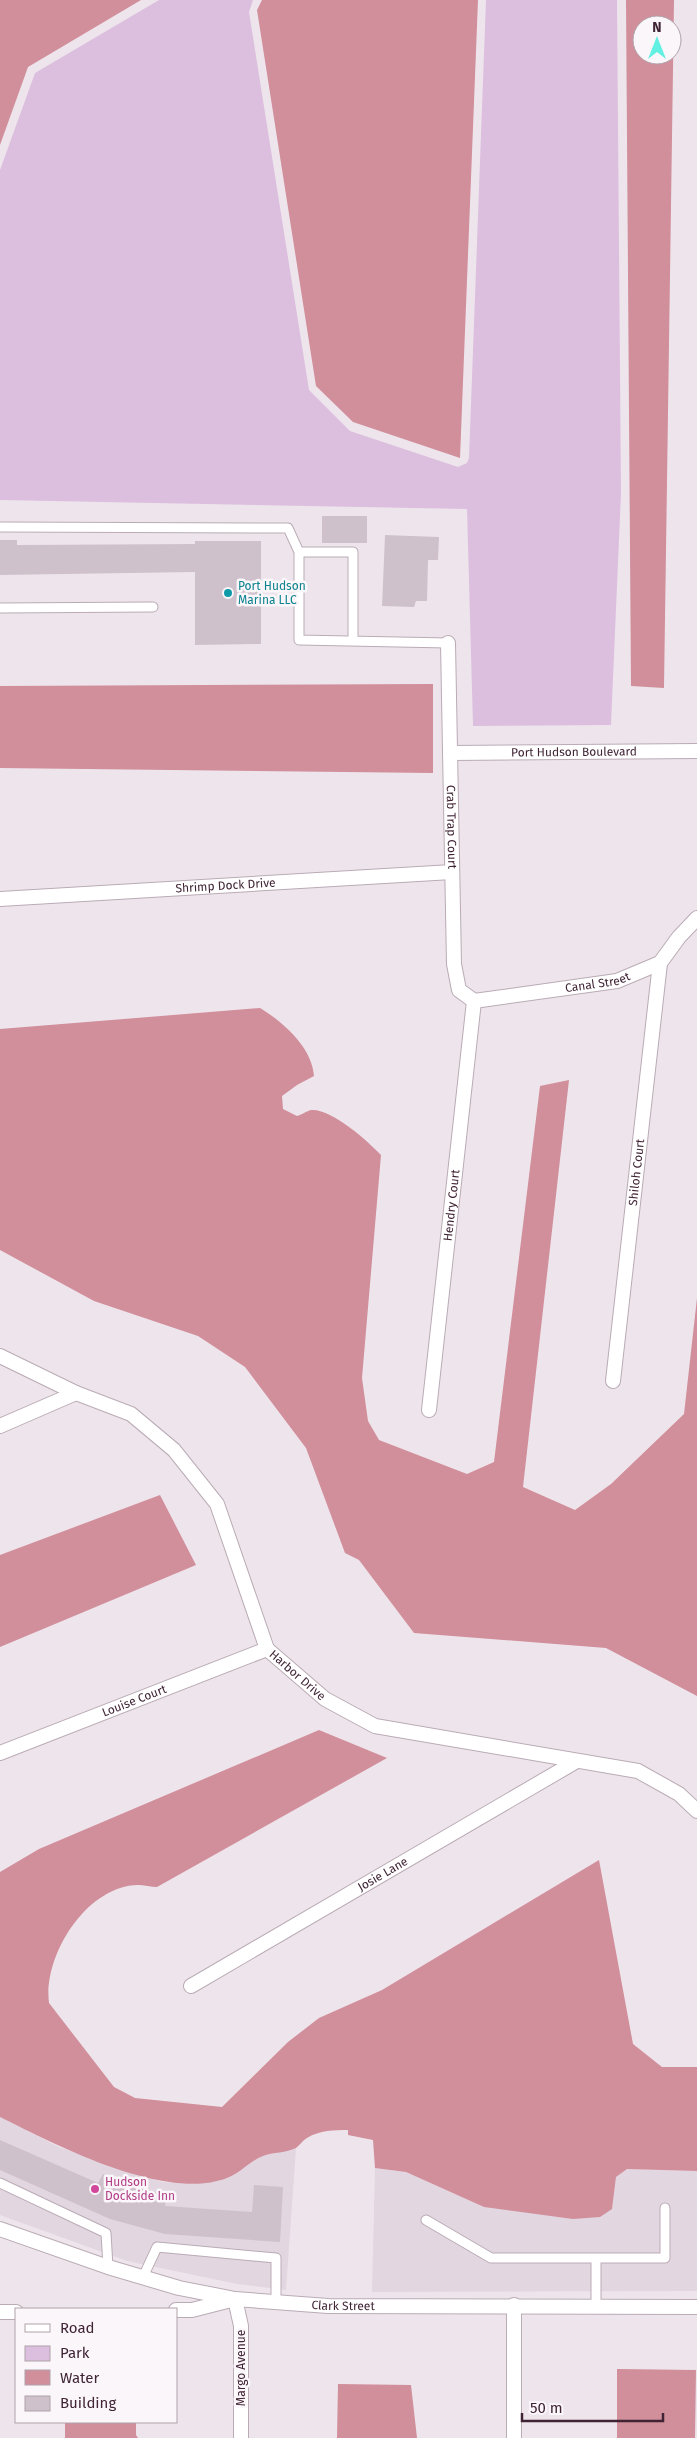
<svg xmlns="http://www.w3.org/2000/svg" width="697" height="2438" font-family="'Fira Sans',sans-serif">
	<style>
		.built { fill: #e2d6e0 }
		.green { fill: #dcbfde }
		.water { fill: #d18e9b; fill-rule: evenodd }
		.building { fill: #cfc1cb }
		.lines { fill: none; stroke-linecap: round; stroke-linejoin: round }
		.service-casing { stroke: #baabb5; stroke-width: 11 }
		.minor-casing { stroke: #baabb5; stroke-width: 16 }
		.tertiary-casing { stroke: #baabb5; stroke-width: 16 }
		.service { stroke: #fff; stroke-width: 9 }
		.minor { stroke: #fff; stroke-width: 14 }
		.tertiary { stroke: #fff; stroke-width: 14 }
		.culture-dot { fill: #0f9aa8; stroke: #faf6f9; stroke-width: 2 }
		.hotel-dot { fill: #d1479c; stroke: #faf6f9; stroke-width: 2 }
		.labels { text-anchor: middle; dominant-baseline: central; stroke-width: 5; stroke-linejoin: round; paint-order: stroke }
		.culture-label { font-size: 12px; fill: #0d838f; stroke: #faf6f9; text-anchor: start }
		.street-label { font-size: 12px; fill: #402435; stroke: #faf6f9 }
		.hotel-label { font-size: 12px; fill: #b23c85; stroke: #faf6f9; text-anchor: start }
	</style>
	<rect width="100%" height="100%" fill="#eee5ec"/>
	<path class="built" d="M 0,2117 L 59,2147 L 162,2182 L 191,2184 L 229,2177 L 262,2156 L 296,2148 L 286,2290 L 237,2284 L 127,2261 L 0,2215 Z
		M 375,2168 L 406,2172 L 484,2207 L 612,2209 L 616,2177 L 627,2169 L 697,2171 L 697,2291 L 372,2292 Z"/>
	<path class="green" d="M 159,0 L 253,0 L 249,12 L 309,390 L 350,431 L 458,467 L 467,463 L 469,458 L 486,0 L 617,0 L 621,493 L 611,725 L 473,726 L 467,509 L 0,500 L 0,170 L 35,73 Z"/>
	<path class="water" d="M 0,0 L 141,0 L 28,67 L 0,145 Z
		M 262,0 L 478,0 L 460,458 L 353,422 L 316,386 L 257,10 Z
		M 626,0 L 674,0 L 664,688 L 631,686 ZM 642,25 L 672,25 L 672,55 L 642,55 Z
		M 433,684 L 433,773 L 0,768 L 0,686 Z
		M 260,1008 C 283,1022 312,1047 314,1076 L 297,1085 L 282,1096 L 283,1109 L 297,1116 C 301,1115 307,1111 311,1110 C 331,1108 368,1141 381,1155 L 362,1378 L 368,1421 L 379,1440 L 467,1474 L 494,1462 L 540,1086 L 569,1080 L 523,1487 L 575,1510 L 611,1484 L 684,1414 L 697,1298 L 697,1696 L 606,1648 L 414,1633 L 359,1560 L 345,1553 L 306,1448 L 245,1367 L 198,1336 L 94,1301 L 0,1250 L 0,1029 Z
		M 160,1495 L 196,1565 L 0,1647 L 0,1555 Z
		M 319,1730 L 387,1758 L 157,1887 C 151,1887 144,1885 138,1885 C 86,1886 43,1956 49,2003 L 114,2087 L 135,2098 L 222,2107 L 288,2042 L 319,2018 L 382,1990 L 599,1860 L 633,2044 L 662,2067 L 697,2067 L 697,2171 L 627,2169 L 616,2177 L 612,2209 L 600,2217 L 573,2219 L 484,2207 L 406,2172 L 375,2168 L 373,2140 L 348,2135 L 348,2130 C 334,2130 320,2130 307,2138 C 303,2140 300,2145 296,2148 C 286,2153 273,2152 263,2156 C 250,2161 240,2173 227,2178 C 165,2202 56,2145 0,2117 L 0,1872 L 39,1849 Z
		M 617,2369 L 696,2370 L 695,2438 L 617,2438 Z
		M 338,2384 L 411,2385 L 417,2438 L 337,2438 Z
		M 65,2422 L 136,2422 L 136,2435 L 138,2438 L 65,2438 Z"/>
	<path class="building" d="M 322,516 L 367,516 L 367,543 L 322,543 Z
		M 385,535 L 439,537 L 438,560 L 428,560 L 427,601 L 416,601 L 414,607 L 382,606 Z
		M 0,540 L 17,540 L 17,545 L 195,544 L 195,541 L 261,541 L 261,644 L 195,645 L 195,572 L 0,575 Z
		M 0,2140 L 98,2183 L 103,2174 L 121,2183 L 156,2192 L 154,2197 L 166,2200 L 165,2206 L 252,2212 L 254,2185 L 283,2187 L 280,2242 L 165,2234 L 110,2219 L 0,2170 Z"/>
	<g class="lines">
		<g class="service-casing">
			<path id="service" d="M 0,527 L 288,528 L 299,552
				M 0,608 L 153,607
				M 353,641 L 353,552 L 299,552 L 299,640 L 448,643
				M 0,2183 L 106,2233 L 108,2267
				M 426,2220 L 491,2258 L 665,2258 L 665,2208
				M 596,2258 L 596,2306
				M 143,2277 L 157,2247 L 276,2258 L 276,2302"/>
		</g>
		<g class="minor-casing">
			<g id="minor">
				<path id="s1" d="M 448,643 L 454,964 L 459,990 L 474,1001"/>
				<path id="s2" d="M 0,899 L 452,872"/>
				<path id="s3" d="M 474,1001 L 617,981 L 660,963 L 679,937 L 697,918"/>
				<path id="s4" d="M 0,1356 L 76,1393 L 131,1414 L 174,1450 L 217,1504 L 267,1649 L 325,1699 L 375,1726 L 638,1771 L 679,1794 L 697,1811"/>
				<path id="s5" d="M 613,1381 L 660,963"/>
				<path id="s6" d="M 429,1410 L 474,1001"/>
				<path d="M 0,1426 L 76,1393"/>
				<path id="s7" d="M 0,1753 L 267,1649"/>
				<path id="s8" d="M 191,1986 L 575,1762"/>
				<path d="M 176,2310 L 192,2310 L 235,2299 L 241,2326 L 241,2438"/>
				<path d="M 0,2312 L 16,2312"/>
				<path d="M 514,2438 L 514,2305"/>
			</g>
		</g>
		<g class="tertiary-casing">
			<g id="tertiary">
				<path id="s9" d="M 450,753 L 697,751"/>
				<path id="s10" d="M 0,2229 L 108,2267 L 179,2288 L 235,2299 L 328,2306 L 697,2307"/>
			</g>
		</g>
		<use href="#service" class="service"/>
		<use href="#minor" class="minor"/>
		<use href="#tertiary" class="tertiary"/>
	</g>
	<circle class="culture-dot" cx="228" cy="593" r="5"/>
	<circle class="hotel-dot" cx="95" cy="2189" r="5"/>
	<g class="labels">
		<g class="culture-label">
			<text x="238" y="586">Port Hudson<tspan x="238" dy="14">Marina LLC</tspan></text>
		</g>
		<g class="street-label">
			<text stroke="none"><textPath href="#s9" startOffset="124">Port Hudson Boulevard</textPath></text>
			<text stroke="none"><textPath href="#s1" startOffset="184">Crab Trap Court</textPath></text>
			<text stroke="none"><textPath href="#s2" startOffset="226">Shrimp Dock Drive</textPath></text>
			<text stroke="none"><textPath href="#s3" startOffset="125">Canal Street</textPath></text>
			<text stroke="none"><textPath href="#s5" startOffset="210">Shiloh Court</textPath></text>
			<text stroke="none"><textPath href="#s6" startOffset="206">Hendry Court</textPath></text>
			<text stroke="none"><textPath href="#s4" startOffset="462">Harbor Drive</textPath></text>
			<text stroke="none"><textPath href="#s7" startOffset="144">Louise Court</textPath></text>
			<text stroke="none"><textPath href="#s8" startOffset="222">Josie Lane</textPath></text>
			<text stroke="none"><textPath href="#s10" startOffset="354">Clark Street</textPath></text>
			<text transform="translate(241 2368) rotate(-90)">Margo Avenue</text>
		</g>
		<g class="hotel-label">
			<text x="105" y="2182">Hudson<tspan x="105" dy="14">Dockside Inn</tspan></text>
		</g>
	</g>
	<rect x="15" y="2308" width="162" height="115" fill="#faf6f9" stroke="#b0a2ab"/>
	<rect x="25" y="2324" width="25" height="8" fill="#ffffff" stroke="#b0a2ab"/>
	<text x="60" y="2333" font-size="15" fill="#402435">Road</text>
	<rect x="25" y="2346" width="25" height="15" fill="#dcbfde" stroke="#b0a2ab"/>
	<text x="60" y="2358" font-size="15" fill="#402435">Park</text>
	<rect x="25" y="2370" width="25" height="15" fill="#d18e9b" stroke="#b0a2ab"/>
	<text x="60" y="2383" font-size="15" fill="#402435">Water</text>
	<rect x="25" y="2396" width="25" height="15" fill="#cfc1cb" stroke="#b0a2ab"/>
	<text x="60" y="2408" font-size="15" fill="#402435">Building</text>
	<g transform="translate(657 40)"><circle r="24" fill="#faf6f9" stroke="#b0a2ab"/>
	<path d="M0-4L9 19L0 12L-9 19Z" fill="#61f0e2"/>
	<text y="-8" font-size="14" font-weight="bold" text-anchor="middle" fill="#402435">N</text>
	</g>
	<path d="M522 2413v8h141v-8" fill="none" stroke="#402435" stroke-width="2.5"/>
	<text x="530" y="2413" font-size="15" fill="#402435" stroke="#faf6f9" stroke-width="4" paint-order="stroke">50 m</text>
</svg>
